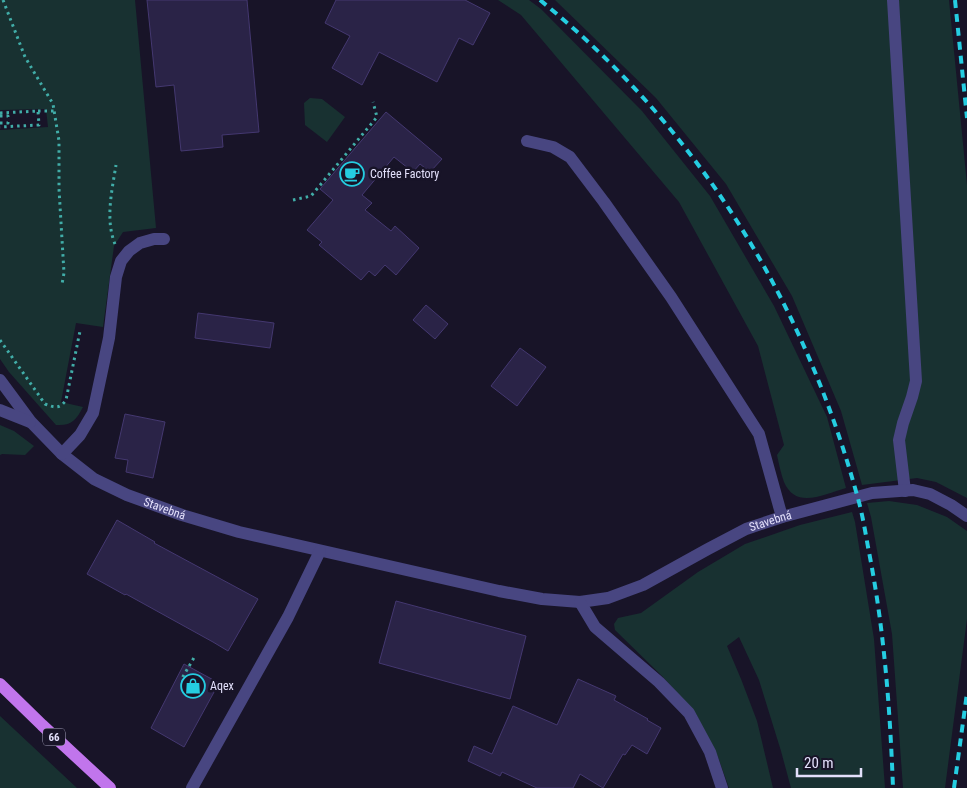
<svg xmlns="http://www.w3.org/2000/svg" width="967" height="788" font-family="'Roboto Condensed',sans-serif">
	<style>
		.green { fill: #183131 }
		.building { fill: #2a2347; stroke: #443870 }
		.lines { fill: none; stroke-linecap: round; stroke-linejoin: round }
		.path { stroke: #41ada8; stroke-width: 3; stroke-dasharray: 2.5 4; stroke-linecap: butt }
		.minor { stroke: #484681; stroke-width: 12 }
		.major { stroke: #c175ec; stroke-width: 12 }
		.rail { stroke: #25cde1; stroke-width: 4; stroke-dasharray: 8 6; stroke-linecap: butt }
		.labels { text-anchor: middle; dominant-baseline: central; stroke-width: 5; stroke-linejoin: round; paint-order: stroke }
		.shield { fill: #181428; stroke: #a6a3bc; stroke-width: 1 }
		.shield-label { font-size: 11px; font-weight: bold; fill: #e3e0fb }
		.poi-label { font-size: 12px; fill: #e3e0fb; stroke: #181428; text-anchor: start }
		.street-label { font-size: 12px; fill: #e3e0fb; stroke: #181428 }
	</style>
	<rect width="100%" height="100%" fill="#181428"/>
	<path class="green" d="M 0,0 L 135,0 L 156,228 L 123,232 L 114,246 L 103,327 L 76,323 L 61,402 L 83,407 C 76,420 72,426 56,425 L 9,372 L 0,359 L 0,130 L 48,127 L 46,109 L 0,110 Z
		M 498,0 L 529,0 L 541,9 L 642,111 L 710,196 L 774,306 L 827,417 L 846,488 C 824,494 796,510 784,482 C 781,474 779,464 777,455 L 784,445 L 758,346 L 679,202 L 521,15 Z
		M 555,0 L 949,0 L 967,185 L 967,498 L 936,482 L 917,478 L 862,485 L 841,411 L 792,296 L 726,184 L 656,98 Z
		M 310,98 L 322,99 L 345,117 L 327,142 L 305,125 L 304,103 Z
		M 0,425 L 14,431 L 34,446 L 25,455 L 2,454 L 0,455 Z
		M 889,501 L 917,505 L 947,517 L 967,531 L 967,619 L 945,788 L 903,788 L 892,634 L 871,517 L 867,503 Z
		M 852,512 L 855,522 L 874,639 L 885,788 L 791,788 L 781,751 L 759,680 L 739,637 L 727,646 L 741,679 L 757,721 L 773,788 L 729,788 L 718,757 L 696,714 L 662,676 L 615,630 L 614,624 L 618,618 L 641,613 L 698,572 L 745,544 L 800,525 Z
		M 0,716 L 77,788 L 0,788 Z"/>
	<path class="building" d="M 147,0 L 247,0 L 259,132 L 222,135 L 223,147 L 181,151 L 174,85 L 156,87 Z
		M 336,0 L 465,0 L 490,13 L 473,45 L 459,38 L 437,82 L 379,52 L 362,85 L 332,68 L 350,36 L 325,23 Z
		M 386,112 L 442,159 L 430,172 L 420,164 L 413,172 L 394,157 L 362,195 L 372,203 L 365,210 L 391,231 L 395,226 L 419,248 L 396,275 L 385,265 L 375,276 L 369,271 L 361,280 L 319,245 L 322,242 L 307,230 L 333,200 L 320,189 Z
		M 426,305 L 448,324 L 435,339 L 413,320 Z
		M 198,313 L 274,323 L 270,348 L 195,338 Z
		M 520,348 L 546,367 L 517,406 L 491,386 Z
		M 125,414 L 165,422 L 153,478 L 126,472 L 128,460 L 115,458 Z
		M 117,520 L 155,542 L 154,543 L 258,599 L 228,651 L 213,642 L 126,594 L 125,595 L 87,574 Z
		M 396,601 L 526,636 L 510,699 L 379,663 Z
		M 184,664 L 219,683 L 184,747 L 151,728 Z
		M 578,679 L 616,696 L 614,700 L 648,719 L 647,720 L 661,728 L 647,754 L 632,745 L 625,755 L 623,754 L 603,788 L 580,774 L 573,788 L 537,788 L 502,772 L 500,776 L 468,761 L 474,746 L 492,754 L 513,706 L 557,725 Z"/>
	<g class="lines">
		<path class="path" d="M 3,0 L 25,57 L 53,104 L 59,141 L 59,189 L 64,273 L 62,284
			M 38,111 L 54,111
			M 0,113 L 38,111 L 39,125 L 0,127
			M 0,116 L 8,116 L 8,121
			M 0,123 L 8,123 L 8,122
			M 293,200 L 311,196 L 377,117 L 373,102
			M 115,244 C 105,220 112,190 116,165
			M 0,340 L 45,404 C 55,408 60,409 66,400 L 80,331
			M 184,681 L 181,680 L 195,656"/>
		<g class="minor">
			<path d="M 893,0 L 916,381 L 912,397 L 903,423 L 899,440 L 905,491"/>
			<path d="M 527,141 L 553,147 L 570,157 L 604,202 L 671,297 L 759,434 L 782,517"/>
			<path id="s1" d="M 0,380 L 31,422 L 62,454 L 94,479 L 127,495 L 182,515 L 239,532 L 499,591 L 542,599 L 580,602 L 608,598 L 643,585 L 708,549 L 746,529 L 782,517 L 872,493 L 913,490 L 930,494 L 951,505 L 967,516"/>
			<path d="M 0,410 L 30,422"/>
			<path d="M 62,454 L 80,435 L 93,413 L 109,338 L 116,277 L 121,261 L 129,251 L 140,243 L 154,239 L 164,239"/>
			<path d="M 580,602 L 595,627 L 659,682 L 689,713 L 710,752 L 722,788"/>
			<path d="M 192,788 L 288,617 L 320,551"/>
		</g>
		<path class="major" d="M 0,684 L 42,725 L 110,788"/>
		<path class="rail" d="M 540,0 C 698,128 803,299 857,495 C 862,512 865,530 868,547 C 884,627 890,707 893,788
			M 955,0 L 967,118
			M 954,788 L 967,693"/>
	</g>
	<defs>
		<g id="cafe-ring" transform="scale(1.25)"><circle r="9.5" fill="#181428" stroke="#25cde1" stroke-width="1.5"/><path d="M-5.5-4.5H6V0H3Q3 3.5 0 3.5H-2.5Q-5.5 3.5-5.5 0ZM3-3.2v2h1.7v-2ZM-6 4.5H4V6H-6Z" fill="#25cde1"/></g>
		<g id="shop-ring" transform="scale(1.25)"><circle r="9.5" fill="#181428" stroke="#25cde1" stroke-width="1.5"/><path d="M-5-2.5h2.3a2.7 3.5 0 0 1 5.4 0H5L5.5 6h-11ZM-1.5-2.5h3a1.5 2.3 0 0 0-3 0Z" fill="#25cde1"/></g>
	</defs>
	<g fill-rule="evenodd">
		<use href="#cafe-ring" x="352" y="174"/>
		<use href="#shop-ring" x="193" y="686"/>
	</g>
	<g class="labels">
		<rect class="shield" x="43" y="728.5" width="22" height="17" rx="4"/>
		<g class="shield-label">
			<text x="54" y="737">66</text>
		</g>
		<g class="poi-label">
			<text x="370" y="174">Coffee Factory</text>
			<text x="210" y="686">Aqex</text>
		</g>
		<g class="street-label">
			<text stroke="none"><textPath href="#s1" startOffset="214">Stavebná</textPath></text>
			<text stroke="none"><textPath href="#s1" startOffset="849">Stavebná</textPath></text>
		</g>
	</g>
	<path d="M797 768v8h64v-8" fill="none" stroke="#e3e0fb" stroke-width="2.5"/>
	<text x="804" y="768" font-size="15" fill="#e3e0fb" stroke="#181428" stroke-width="4" paint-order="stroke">20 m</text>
</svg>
